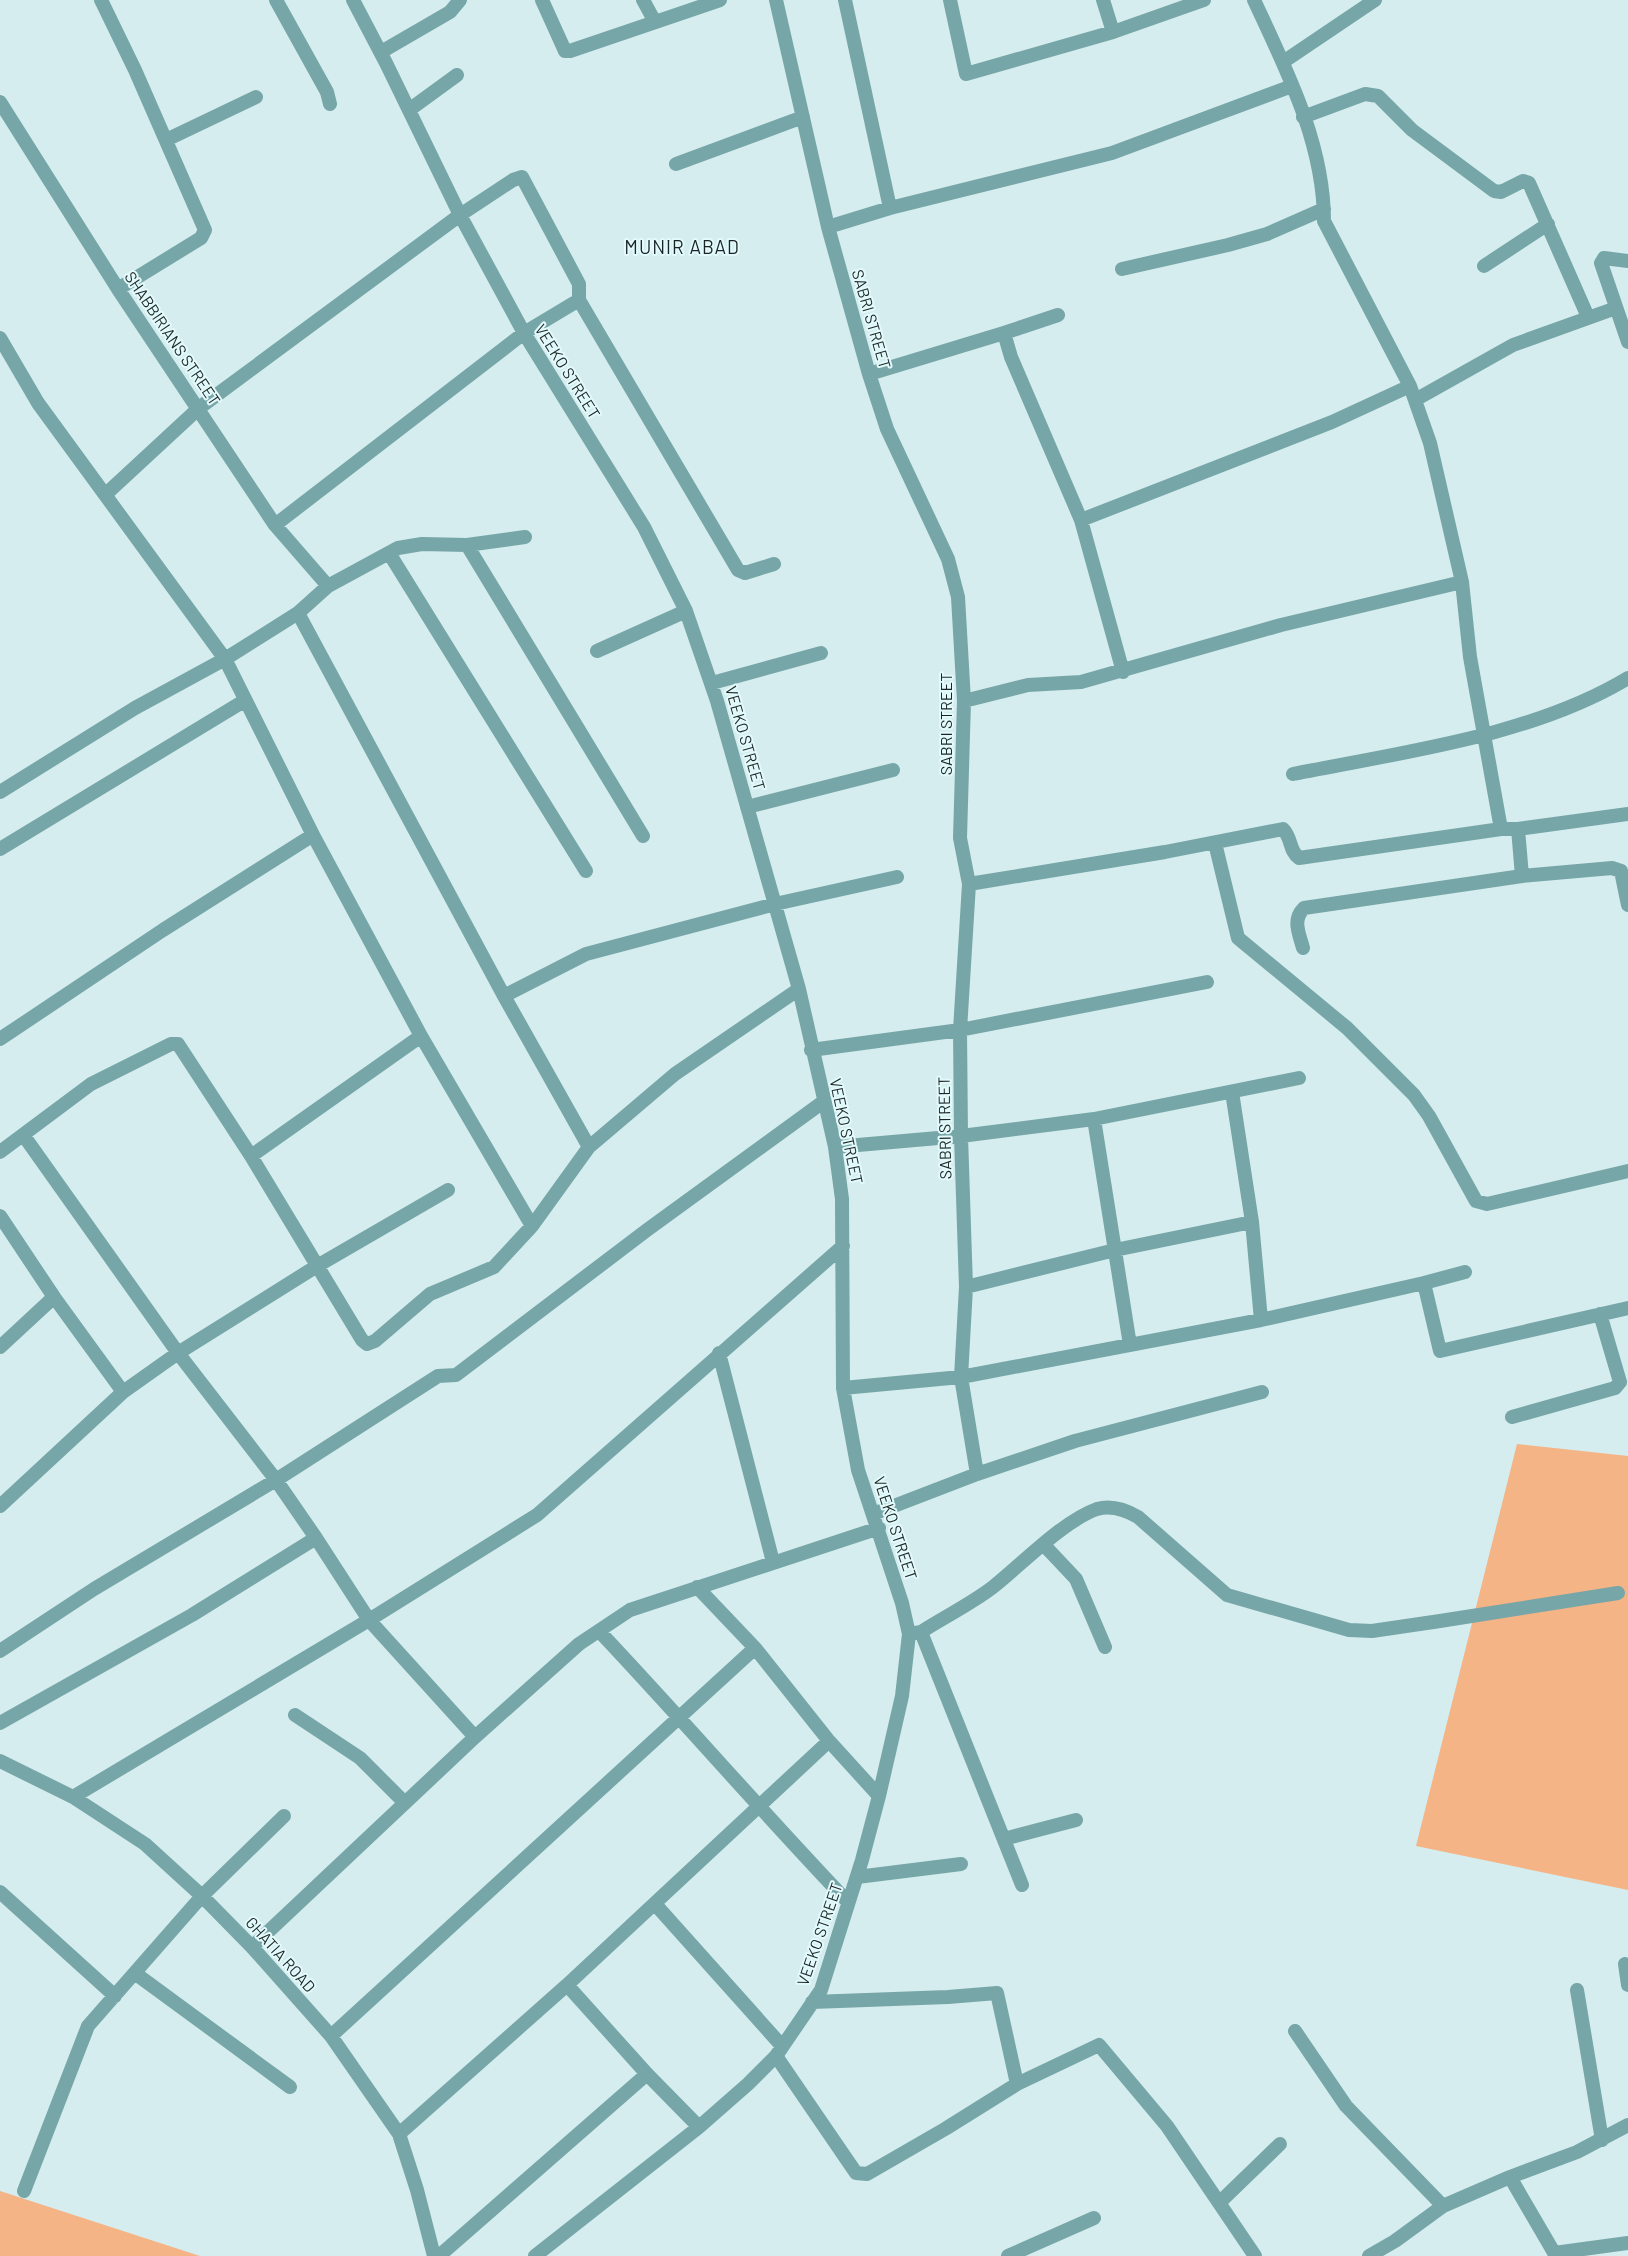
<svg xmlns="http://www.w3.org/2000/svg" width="1628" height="2256" font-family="Barlow,sans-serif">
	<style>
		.green { fill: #f5b486 }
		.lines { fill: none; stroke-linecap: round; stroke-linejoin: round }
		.minor { stroke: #77a6a8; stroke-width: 14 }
		.labels { text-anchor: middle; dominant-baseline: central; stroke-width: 4; stroke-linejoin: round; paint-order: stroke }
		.street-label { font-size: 16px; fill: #1c2525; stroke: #e2fafb }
		.quarter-label { font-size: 19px; letter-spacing: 1px; fill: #1c2525; stroke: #e2fafb }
	</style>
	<rect width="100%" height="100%" fill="#d5edee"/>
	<path class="green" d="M 1517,1444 L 1628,1456 L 1628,1890 L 1416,1846 Z
		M 0,2191 L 200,2256 L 0,2256 Z"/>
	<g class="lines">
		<path class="minor" d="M 101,0 L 135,70 L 205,230 L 201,238 L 118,289
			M 276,0 L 327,92 L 330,104
			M 353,0 L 386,63 L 460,215 L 524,333 L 644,527 L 686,611 L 717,701 L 799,989 L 835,1147 L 842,1199 L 843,1388 L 858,1470 L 902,1603 L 909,1634 L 902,1696 L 879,1796 L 862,1860 L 821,1990 L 776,2056 L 748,2084 L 699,2127 L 535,2256
			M 542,0 L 565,51 L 570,51 L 720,0
			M 643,0 L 655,22
			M 776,0 L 828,227 L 869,374 L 887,429 L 948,559 L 958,597 L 964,701 L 960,838 L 969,884 L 960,1030 L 961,1136 L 966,1287 L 961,1377 L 977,1474
			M 845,0 L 890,208
			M 950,0 L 966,74 L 1113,32 L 1204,0
			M 1103,0 L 1113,32
			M 1254,0 C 1286,69 1324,143 1324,221 L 1410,386 L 1430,443 L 1462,582 L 1470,657 L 1501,829
			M 381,52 L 450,12 L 460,0
			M 1283,62 L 1375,0
			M 0,102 L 118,289 L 275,525 L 328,586
			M 409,110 L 457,75
			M 1303,117 L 1365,94 L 1378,96 L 1412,130 L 1494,191 L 1501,192 L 1523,181 L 1529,183 L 1588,317
			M 166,140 L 256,97
			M 676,164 L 803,117
			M 828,227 L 890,208 L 1112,153 L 1292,86
			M 1628,261 L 1604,258 L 1601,263 L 1628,342
			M 1484,266 L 1548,224
			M 1122,269 L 1228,245 L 1267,234 L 1324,209
			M 579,300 L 738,570 L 745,573 L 774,564
			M 1004,333 L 1058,315
			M 0,338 L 38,403 L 225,659 L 313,835 L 421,1036 L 532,1226
			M 869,374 L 1004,333 L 1011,357 L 1081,520
			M 1415,400 L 1513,345 L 1616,308
			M 106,494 L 199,408 L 460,215 L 513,180 L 522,177 L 579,284 L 579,300 L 524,333 L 275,525
			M 467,545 L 643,836
			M 389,553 L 586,871
			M 298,613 L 504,996 L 589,1147
			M 597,651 L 686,611
			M 1123,672 L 1081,520 L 1332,422 L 1410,386
			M 712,683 L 821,653
			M 964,701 L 1028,685 L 1081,682 L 1281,625 L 1462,582
			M 1293,774 C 1402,752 1532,736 1628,678
			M 0,792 L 135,708 L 225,659 L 298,613 L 328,586 L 398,548 L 422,544 L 467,545 L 525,537
			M 747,807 L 893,770
			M 1518,829 L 1522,876
			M 1215,843 L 1238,938 L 1347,1028 L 1414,1095 L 1429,1116 L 1476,1201 L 1487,1204 L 1628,1171
			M 0,849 L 244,701
			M 969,884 L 1165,852 L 1283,829 C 1292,838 1289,851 1299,858 L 1501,829 L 1518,829 L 1628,814
			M 1303,948 C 1299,933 1292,920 1304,908 L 1522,876 L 1612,868 L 1621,871 L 1628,905
			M 504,996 L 586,954 L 775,904 L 897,877
			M 0,1039 L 163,930 L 313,835
			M 811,1050 L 960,1030 L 1207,982
			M 1232,1092 L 1252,1222 L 1261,1320
			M 1094,1119 L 1130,1345
			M 835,1147 L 961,1136 L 1094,1119 L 1299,1078
			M 0,1152 L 91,1084 L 171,1044 L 178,1044 L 251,1156 L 362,1340 L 367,1344 L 375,1341 L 430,1294 L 494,1267 L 532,1226 L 589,1147 L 675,1074 L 799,989
			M 251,1156 L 421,1036
			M 0,1216 L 54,1297
			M 1424,1283 L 1465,1272
			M 966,1287 L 1115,1250 L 1252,1222
			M 0,1347 L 54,1297 L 123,1392
			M 719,1353 L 773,1562
			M 843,1388 L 961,1377 L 1261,1320 L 1424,1283 L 1440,1351 L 1628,1308
			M 1512,1417 L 1615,1388 L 1620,1382 L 1600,1314
			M 0,1506 L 123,1392 L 178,1353 L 317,1266 L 448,1190
			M 873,1514 L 977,1474 L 1075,1441 L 1262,1392
			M 316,1538 L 369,1620 L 475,1737
			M 1044,1545 L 1076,1579 L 1105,1647
			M 697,1587 L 755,1648 L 829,1741 L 879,1796
			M 599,1631 C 683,1720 763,1813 848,1902
			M 921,1632 L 1022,1885
			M 909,1634 L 921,1632 C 944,1617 971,1604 993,1587 C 1022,1564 1063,1521 1097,1509 C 1111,1505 1126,1510 1138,1517 L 1227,1595 L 1349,1630 L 1372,1631 L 1440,1621 L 1618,1593
			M 0,1651 L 94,1589 L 276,1480 L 438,1376 L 456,1375 L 647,1230 L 823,1102
			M 295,1715 L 360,1758 L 405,1803
			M 0,1723 L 192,1615 L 316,1538 L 276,1480 L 178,1353 L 24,1136
			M 0,1761 L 73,1797 L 145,1844 L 202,1896 L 252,1947 L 331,2036 L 399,2134 L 417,2190 L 434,2256
			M 73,1797 L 369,1620 L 537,1515 L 843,1246
			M 1004,1839 L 1076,1820
			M 857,1877 L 961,1864
			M 0,1892 L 115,1996
			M 655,1904 L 782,2046
			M 252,1947 L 475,1737 L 579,1644 L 630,1610 L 879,1528
			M 1625,1964 L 1628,1985
			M 136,1974 L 290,2087
			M 567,1985 L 647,2074 L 699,2127
			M 1577,1990 L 1602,2140
			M 812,2002 L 948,1997 L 997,1993 L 1017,2084
			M 1295,2031 L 1346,2106 L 1443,2206
			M 331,2036 L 755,1648
			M 776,2056 L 856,2173 L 867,2174 L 945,2129 L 1017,2084 L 1099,2045 L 1167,2126 L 1255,2256
			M 399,2134 L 567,1985 L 829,1741
			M 1510,2177 L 1556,2256
			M 24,2191 L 88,2026 L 202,1896 L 284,1816
			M 1219,2203 L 1280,2144
			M 1554,2253 L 1628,2243
			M 439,2256 L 647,2074
			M 1008,2256 L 1094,2218
			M 1369,2256 L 1395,2241 L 1443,2206 L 1510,2177 L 1577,2152 L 1628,2125"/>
	</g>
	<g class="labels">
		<g class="street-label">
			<text transform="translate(872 319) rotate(74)">SABRI STREET</text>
			<text transform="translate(173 338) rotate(56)">SHABBIRIANS STREET</text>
			<text transform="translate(568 371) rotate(58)">VEEKO STREET</text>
			<text transform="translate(945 724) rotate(-90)">SABRI STREET</text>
			<text transform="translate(746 738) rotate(74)">VEEKO STREET</text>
			<text transform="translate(944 1128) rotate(-91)">SABRI STREET</text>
			<text transform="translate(847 1131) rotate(78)">VEEKO STREET</text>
			<text transform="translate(896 1528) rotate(72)">VEEKO STREET</text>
			<text transform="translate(819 1934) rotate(-71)">VEEKO STREET</text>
			<text transform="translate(281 1954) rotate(48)">GHATIA ROAD</text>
		</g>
		<g class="quarter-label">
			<text x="682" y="246">MUNIR ABAD</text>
		</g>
	</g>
</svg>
